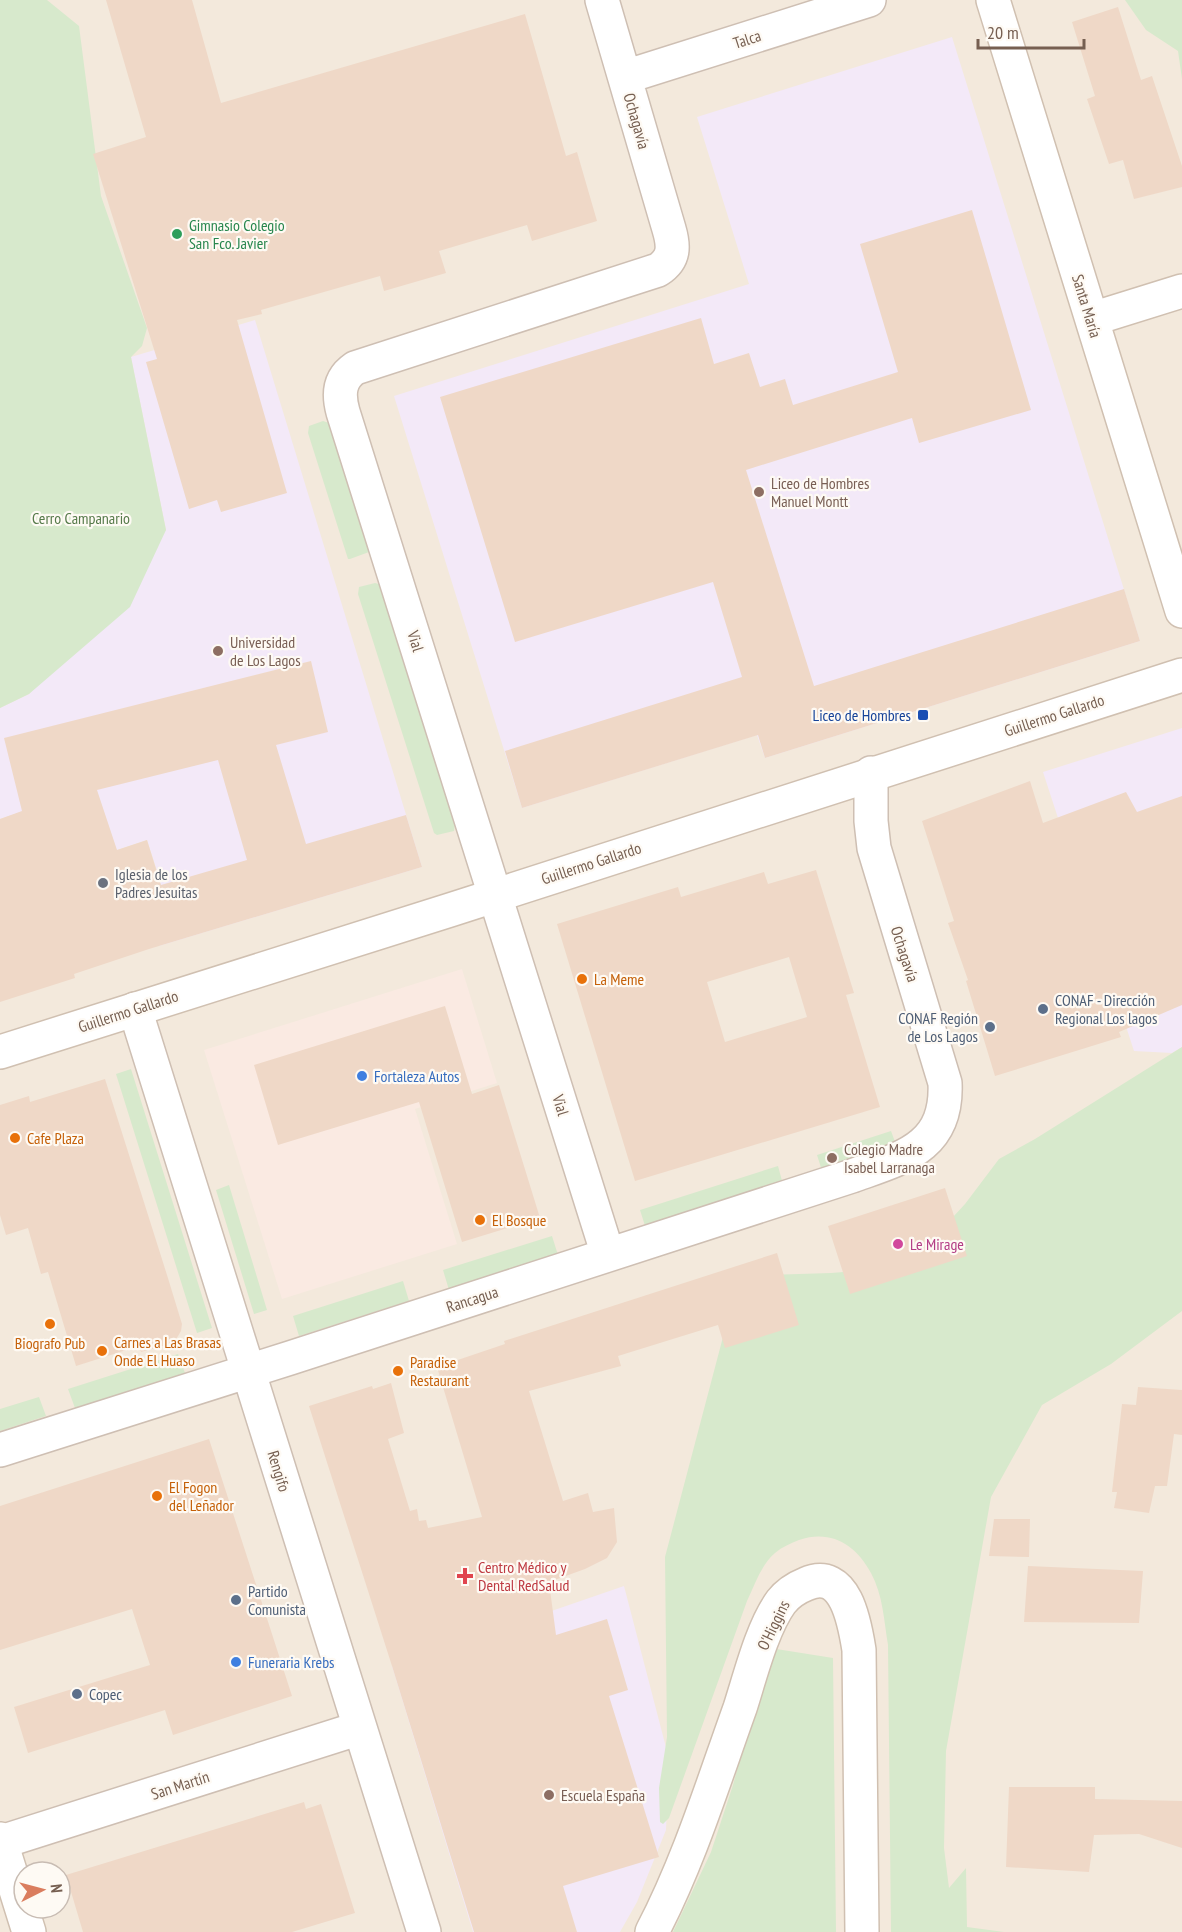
<svg xmlns="http://www.w3.org/2000/svg" width="1182" height="1932" font-family="'PT Sans Narrow',sans-serif">
	<style>
		.residential { fill: #f3e9dc; fill-rule: evenodd }
		.commercial { fill: #faeae2 }
		.education { fill: #f3e9f8 }
		.green { fill: #d7e9cc }
		.building { fill: #efd8c7; fill-rule: evenodd }
		.lines { fill: none; stroke-linecap: round; stroke-linejoin: round }
		.street-casing { stroke: #cebfb3; stroke-width: 36 }
		.secondary-casing { stroke: #d0c0b1; stroke-width: 36 }
		.street { stroke: #fff; stroke-width: 33 }
		.secondary { stroke: #fff; stroke-width: 33 }
		.leisure-dot { fill: #2e9e5b; stroke: #fefaf4; stroke-width: 2 }
		.education-dot { fill: #8d6e63; stroke: #fefaf4; stroke-width: 2 }
		.transit-dot { fill: #1a4fb4; stroke: #fefaf4; stroke-width: 2 }
		.worship-dot { fill: #6b7280; stroke: #fefaf4; stroke-width: 2 }
		.food-dot { fill: #e8710a; stroke: #fefaf4; stroke-width: 2 }
		.service-dot { fill: #5c6f8a; stroke: #fefaf4; stroke-width: 2 }
		.shop-dot { fill: #3f7fe0; stroke: #fefaf4; stroke-width: 2 }
		.hotel-dot { fill: #d1479c; stroke: #fefaf4; stroke-width: 2 }
		.health-dot { fill: #e0444e; stroke: #fefaf4; stroke-width: 2 }
		.labels { text-anchor: middle; dominant-baseline: central; stroke-width: 4.5; stroke-linejoin: round; paint-order: stroke }
		.street-label { font-size: 16px; fill: #765f51; stroke: #fefaf4 }
		.leisure-label { font-size: 16px; fill: #27864d; stroke: #fefaf4; text-anchor: start }
		.education-label { font-size: 16px; fill: #785e54; stroke: #fefaf4; text-anchor: start }
		.park-label { font-size: 16px; fill: #567a4a; stroke: #fefaf4 }
		.transit-label { font-size: 16px; fill: #164399; stroke: #fefaf4; text-anchor: end }
		.worship-label { font-size: 16px; fill: #5b616d; stroke: #fefaf4; text-anchor: start }
		.food-label { font-size: 16px; fill: #c56008; stroke: #fefaf4; text-anchor: start }
		.service-label { font-size: 16px; fill: #4e5e75; stroke: #fefaf4; text-anchor: start }
		.shop-label { font-size: 16px; fill: #366cbe; stroke: #fefaf4; text-anchor: start }
		.hotel-label { font-size: 16px; fill: #b23c85; stroke: #fefaf4; text-anchor: start }
		.health-label { font-size: 16px; fill: #be3a42; stroke: #fefaf4; text-anchor: start }
	</style>
	<rect width="100%" height="100%" fill="#fcf6ed"/>
	<path class="residential" d="M 0,0 L 1182,0 L 1182,1932 L 0,1932 ZM 24,1872 L 60,1872 L 60,1908 L 24,1908 Z"/>
	<path class="commercial" d="M 462,969 L 497,1083 L 415,1109 L 457,1244 L 282,1299 L 204,1050 Z"/>
	<path class="education" d="M 952,37 L 1140,641 L 765,758 L 757,735 L 522,808 L 394,396 L 749,284 L 697,117 Z
		M 255,320 L 422,867 L 159,946 L 139,887 L 160,880 L 147,840 L 117,850 L 21,812 L 0,819 L 0,708 L 29,694 L 166,530 L 131,357 Z
		M 1182,728 L 1182,1047 L 1172,1053 L 1134,1051 L 1043,772 Z
		M 624,1586 L 669,1759 L 666,1830 L 637,1902 L 620,1932 L 473,1932 L 392,1666 Z"/>
	<path class="green" d="M 0,0 L 47,0 L 79,26 L 101,196 L 147,328 L 142,346 L 131,357 L 166,530 L 130,607 L 29,694 L 0,708 Z
		M 1125,0 L 1182,0 L 1182,79 L 1178,51 L 1146,30 Z
		M 323,421 L 329,423 L 369,552 L 350,559 L 348,559 L 308,433 L 309,426 Z
		M 375,583 L 379,584 L 455,824 L 454,831 L 437,835 L 434,833 L 358,594 L 359,587 Z
		M 1182,1047 L 1182,1311 L 1111,1364 L 1042,1405 L 991,1497 L 946,1751 L 944,1848 L 949,1888 L 966,1868 L 967,1927 L 1004,1932 L 891,1932 L 888,1645 C 884,1621 883,1595 871,1573 C 856,1545 831,1529 799,1540 C 791,1543 782,1547 775,1553 C 761,1565 755,1584 747,1601 L 669,1818 L 663,1824 L 660,1822 L 659,1788 L 667,1737 L 665,1557 L 728,1318 L 767,1275 L 831,1273 L 907,1267 L 965,1204 L 999,1159 L 1035,1139 Z
		M 131,1069 L 212,1328 L 197,1333 L 116,1074 Z
		M 891,1131 L 898,1150 L 823,1174 L 817,1155 Z
		M 778,1166 L 784,1188 L 646,1229 L 640,1210 Z
		M 229,1185 L 267,1310 L 254,1314 L 216,1190 Z
		M 552,1236 L 558,1255 L 449,1290 L 443,1270 Z
		M 403,1281 L 409,1301 L 299,1336 L 293,1316 Z
		M 178,1354 L 185,1373 L 75,1408 L 68,1389 Z
		M 39,1397 L 46,1416 L 0,1431 L 0,1409 Z
		M 770,1648 L 833,1658 L 836,1932 L 673,1932 L 711,1852 L 733,1785 Z"/>
	<path class="building" d="M 106,0 L 192,0 L 221,103 L 525,14 L 566,156 L 577,152 L 597,221 L 532,241 L 527,225 L 439,251 L 446,273 L 384,291 L 380,276 L 261,310 L 262,314 L 237,320 L 287,493 L 221,512 L 217,500 L 189,509 L 146,362 L 157,359 L 93,154 L 146,137 Z
		M 1118,7 L 1141,80 L 1152,76 L 1182,166 L 1182,187 L 1134,199 L 1123,160 L 1109,164 L 1087,99 L 1095,96 L 1072,22 Z
		M 972,210 L 1031,410 L 919,443 L 912,418 L 746,470 L 814,686 L 1124,589 L 1140,641 L 765,758 L 758,735 L 522,808 L 505,751 L 742,677 L 713,582 L 515,642 L 440,397 L 701,318 L 714,364 L 749,353 L 760,387 L 785,379 L 793,405 L 898,372 L 860,244 Z
		M 311,661 L 328,732 L 276,745 L 306,844 L 406,815 L 422,867 L 149,949 L 74,974 L 75,978 L 0,1002 L 0,819 L 22,811 L 4,738 ZM 218,760 L 247,860 L 161,885 L 147,840 L 117,850 L 97,790 Z
		M 1030,781 L 1043,823 L 1126,792 L 1137,812 L 1182,796 L 1182,1005 L 1119,1032 L 1121,1037 L 995,1076 L 966,981 L 968,980 L 948,923 L 954,921 L 922,821 Z
		M 816,870 L 854,993 L 846,995 L 880,1107 L 635,1181 L 557,924 L 678,887 L 681,897 L 764,872 L 768,884 ZM 789,957 L 807,1017 L 725,1042 L 707,982 Z
		M 445,1006 L 472,1094 L 499,1085 L 540,1218 L 462,1242 L 419,1102 L 278,1145 L 254,1065 Z
		M 105,1079 L 167,1275 L 182,1324 L 181,1331 L 175,1341 L 170,1344 L 141,1352 L 139,1346 L 76,1366 L 48,1272 L 41,1274 L 28,1228 L 6,1235 L 0,1215 L 0,1105 L 29,1096 L 30,1102 Z
		M 945,1188 L 967,1256 L 850,1294 L 828,1226 Z
		M 777,1253 L 799,1325 L 725,1348 L 718,1325 L 618,1356 L 621,1366 L 529,1391 L 563,1501 L 588,1493 L 593,1512 L 614,1508 L 617,1542 L 607,1558 L 585,1569 L 549,1582 L 556,1635 L 607,1619 L 628,1690 L 609,1696 L 659,1857 L 563,1886 L 577,1932 L 474,1932 L 392,1666 L 309,1406 L 372,1386 L 373,1389 L 391,1383 L 404,1433 L 388,1439 L 410,1511 L 417,1509 L 419,1521 L 426,1520 L 428,1528 L 482,1517 L 437,1367 L 505,1344 L 504,1341 Z
		M 1138,1387 L 1182,1390 L 1182,1435 L 1174,1434 L 1167,1486 L 1155,1486 L 1149,1513 L 1114,1508 L 1117,1492 L 1112,1492 L 1122,1404 L 1136,1405 Z
		M 209,1439 L 292,1696 L 173,1735 L 165,1710 L 28,1753 L 14,1707 L 150,1665 L 132,1609 L 0,1650 L 0,1506 Z
		M 994,1519 L 1030,1519 L 1029,1557 L 989,1556 Z
		M 1028,1566 L 1143,1571 L 1139,1623 L 1024,1622 Z
		M 1009,1787 L 1095,1787 L 1095,1799 L 1182,1801 L 1182,1848 L 1139,1834 L 1094,1835 L 1089,1872 L 1006,1867 Z
		M 304,1802 L 306,1809 L 321,1804 L 355,1913 L 292,1932 L 83,1932 L 66,1875 Z"/>
	<g class="lines">
		<g class="street-casing">
			<path id="street" d="M 602,0 L 669,229 C 674,246 675,259 658,270 L 355,368 C 339,379 338,394 343,412 L 608,1255
				M 625,77 L 869,0
				M 135,1009 L 424,1932
				M 0,1450 L 290,1358 L 852,1176 C 902,1158 948,1148 945,1083 L 874,848 L 871,821 L 871,773
				M 1,1842 L 360,1728"/>
		</g>
		<g class="secondary-casing">
			<path id="secondary" d="M 993,0 L 1182,611
				M 1092,319 L 1182,291
				M 0,1052 L 450,910 L 1182,675
				M 0,1839 L 29,1932
				M 652,1932 C 689,1861 713,1783 740,1708 C 750,1677 762,1628 781,1602 C 788,1593 796,1588 806,1584 C 846,1566 855,1625 859,1650 L 862,1932"/>
		</g>
		<use href="#street" class="street"/>
		<use href="#secondary" class="secondary"/>
	</g>
	<circle class="leisure-dot" cx="177" cy="234" r="6"/>
	<g class="education-dot">
		<circle cx="759" cy="492" r="6"/>
		<circle cx="218" cy="651" r="6"/>
		<circle cx="832" cy="1158" r="6"/>
		<circle cx="549" cy="1795" r="6"/>
	</g>
	<rect class="transit-dot" x="917" y="709" width="12" height="12" rx="3"/>
	<circle class="worship-dot" cx="103" cy="883" r="6"/>
	<g class="food-dot">
		<circle cx="582" cy="979" r="6"/>
		<circle cx="15" cy="1138" r="6"/>
		<circle cx="480" cy="1220" r="6"/>
		<circle cx="50" cy="1324" r="6"/>
		<circle cx="102" cy="1351" r="6"/>
		<circle cx="398" cy="1371" r="6"/>
		<circle cx="157" cy="1496" r="6"/>
	</g>
	<g class="service-dot">
		<circle cx="1043" cy="1009" r="6"/>
		<circle cx="990" cy="1027" r="6"/>
		<circle cx="236" cy="1600" r="6"/>
		<circle cx="77" cy="1694" r="6"/>
	</g>
	<g class="shop-dot">
		<circle cx="362" cy="1076" r="6"/>
		<circle cx="236" cy="1662" r="6"/>
	</g>
	<circle class="hotel-dot" cx="898" cy="1244" r="6"/>
	<path class="health-dot" d="M462 1567h6v6h6v6h-6v6h-6v-6h-6v-6h6z"/>
	<g class="labels">
		<g class="street-label">
			<text transform="translate(747 39) rotate(-18)">Talca</text>
			<text transform="translate(637 121) rotate(74)">Ochagavía</text>
			<text transform="translate(1087 306) rotate(73)">Santa María</text>
			<text transform="translate(416 641) rotate(73)">Vial</text>
			<text transform="translate(1054 715) rotate(-18)">Guillermo Gallardo</text>
			<text transform="translate(591 863) rotate(-18)">Guillermo Gallardo</text>
			<text transform="translate(905 954) rotate(72)">Ochagavía</text>
			<text transform="translate(128 1011) rotate(-18)">Guillermo Gallardo</text>
			<text transform="translate(561 1105) rotate(73)">Vial</text>
			<text transform="translate(472 1299) rotate(-18)">Rancagua</text>
			<text transform="translate(279 1471) rotate(73)">Rengifo</text>
			<text transform="translate(773 1625) rotate(-64)">O'Higgins</text>
			<text transform="translate(180 1785) rotate(-18)">San Martín</text>
		</g>
		<g class="leisure-label">
			<text x="189" y="225">Gimnasio Colegio<tspan x="189" dy="18">San Fco. Javier</tspan></text>
		</g>
		<g class="education-label">
			<text x="771" y="483">Liceo de Hombres<tspan x="771" dy="18">Manuel Montt</tspan></text>
			<text x="230" y="642">Universidad<tspan x="230" dy="18">de Los Lagos</tspan></text>
			<text x="844" y="1149">Colegio Madre<tspan x="844" dy="18">Isabel Larranaga</tspan></text>
			<text x="561" y="1795">Escuela España</text>
		</g>
		<g class="park-label">
			<text x="81" y="518">Cerro Campanario</text>
		</g>
		<g class="transit-label">
			<text x="911" y="715">Liceo de Hombres</text>
		</g>
		<g class="worship-label">
			<text x="115" y="874">Iglesia de los<tspan x="115" dy="18">Padres Jesuitas</tspan></text>
		</g>
		<g class="food-label">
			<text x="594" y="979">La Meme</text>
			<text x="27" y="1138">Cafe Plaza</text>
			<text x="492" y="1220">El Bosque</text>
			<text x="114" y="1342">Carnes a Las Brasas<tspan x="114" dy="18">Onde El Huaso</tspan></text>
			<text x="50" y="1343" text-anchor="middle">Biografo Pub</text>
			<text x="410" y="1362">Paradise<tspan x="410" dy="18">Restaurant</tspan></text>
			<text x="169" y="1487">El Fogon<tspan x="169" dy="18">del Leñador</tspan></text>
		</g>
		<g class="service-label">
			<text x="1055" y="1000">CONAF - Dirección<tspan x="1055" dy="18">Regional Los lagos</tspan></text>
			<text x="978" y="1018" text-anchor="end">CONAF Región<tspan x="978" dy="18">de Los Lagos</tspan></text>
			<text x="248" y="1591">Partido<tspan x="248" dy="18">Comunista</tspan></text>
			<text x="89" y="1694">Copec</text>
		</g>
		<g class="shop-label">
			<text x="374" y="1076">Fortaleza Autos</text>
			<text x="248" y="1662">Funeraria Krebs</text>
		</g>
		<g class="hotel-label">
			<text x="910" y="1244">Le Mirage</text>
		</g>
		<g class="health-label">
			<text x="478" y="1567">Centro Médico y<tspan x="478" dy="18">Dental RedSalud</tspan></text>
		</g>
	</g>
	<g transform="translate(42 1890) rotate(84)"><circle r="28" fill="#fefaf4" stroke="#c8bcb3" stroke-width="1.5"/>
	<path d="M0-4.5L10 22L0 15L-10 22Z" fill="#da7d5e"/>
	<text y="-9" font-size="16" font-weight="bold" text-anchor="middle" fill="#765f51">N</text>
	</g>
	<path d="M978 39v9h106v-9" fill="none" stroke="#765f51" stroke-width="3"/>
	<text x="987" y="39" font-size="18" fill="#765f51" stroke="#fefaf4" stroke-width="4.5" paint-order="stroke">20 m</text>
</svg>
